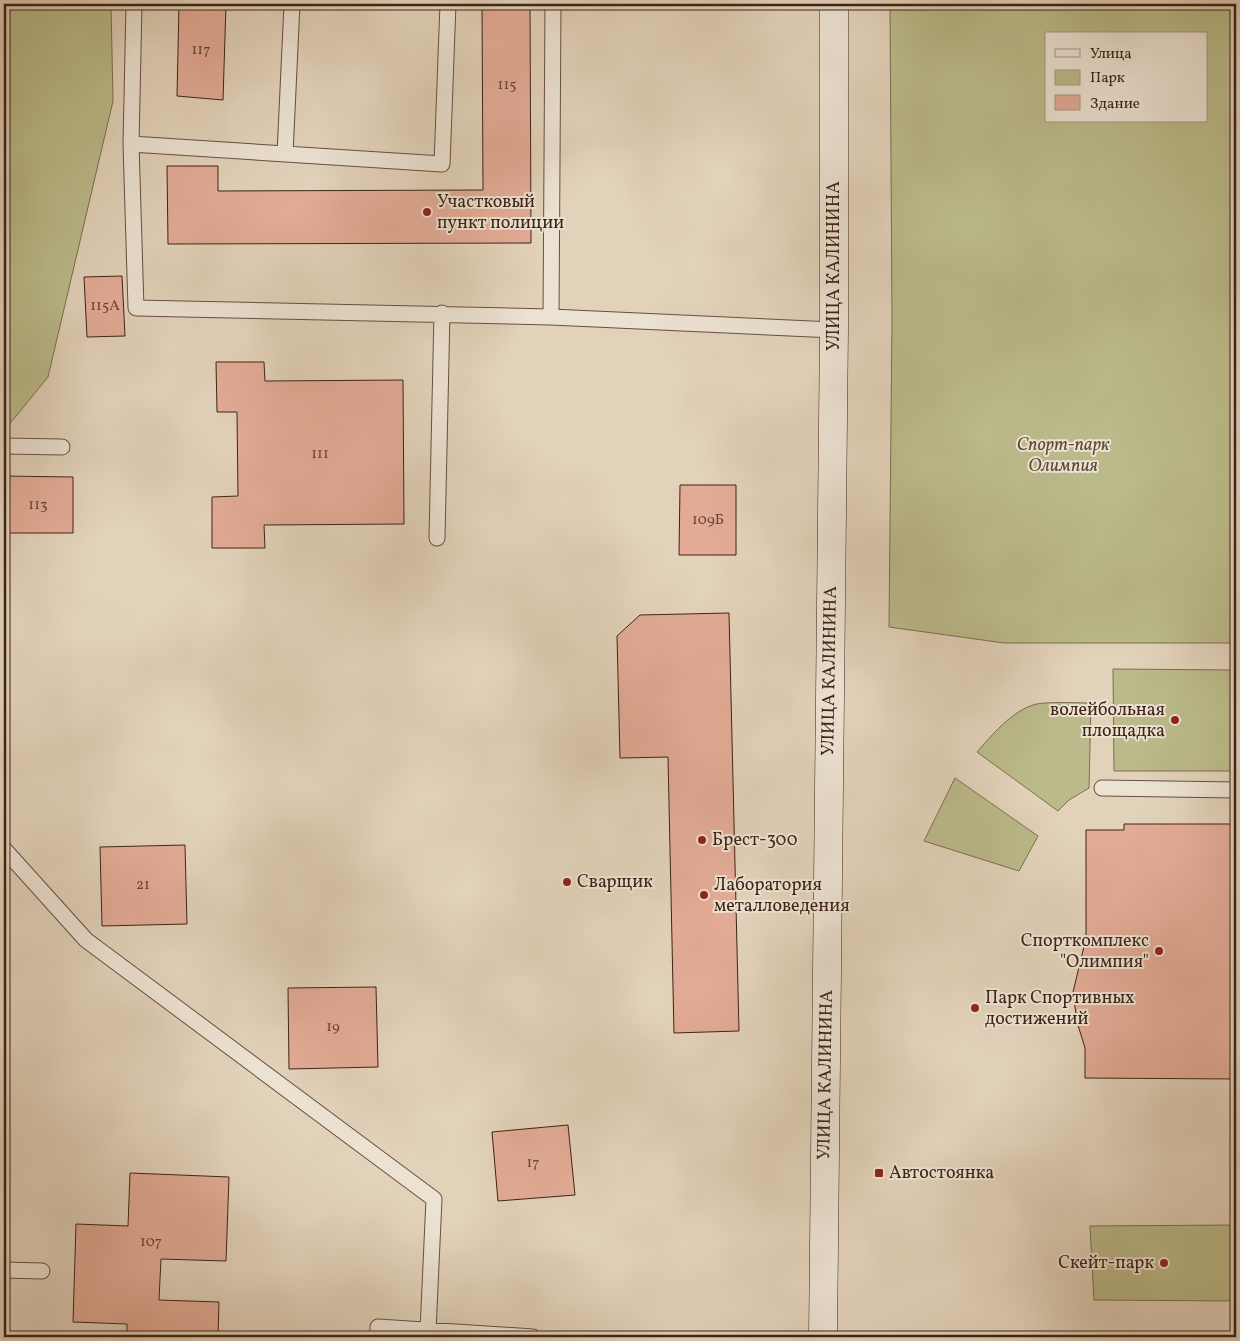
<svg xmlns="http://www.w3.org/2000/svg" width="1240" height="1341" font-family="Vollkorn,serif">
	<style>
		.green { fill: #bbba8a; stroke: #7c6e50; fill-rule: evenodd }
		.building { fill: #e3ab96; stroke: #3e2317 }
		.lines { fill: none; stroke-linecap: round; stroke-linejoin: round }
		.service-casing { stroke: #674f40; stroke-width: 17 }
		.secondary-casing { stroke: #3e2317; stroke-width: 29 }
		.service { stroke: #ece2d2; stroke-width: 15 }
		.secondary { stroke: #ece2d2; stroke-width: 28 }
		.poi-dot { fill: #8f2418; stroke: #ece2d2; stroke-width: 2 }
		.labels { text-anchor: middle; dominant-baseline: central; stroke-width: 4; stroke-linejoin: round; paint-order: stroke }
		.number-label { font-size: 15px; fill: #674537 }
		.poi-label { font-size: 18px; fill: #3e2317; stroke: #ece2d2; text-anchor: start }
		.street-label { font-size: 18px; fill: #3e2317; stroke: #ece2d2 }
		.park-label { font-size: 18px; font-style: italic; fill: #5d4934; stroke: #ece2d2 }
	</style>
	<rect width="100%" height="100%" fill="#e2d2ba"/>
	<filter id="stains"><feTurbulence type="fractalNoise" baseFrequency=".004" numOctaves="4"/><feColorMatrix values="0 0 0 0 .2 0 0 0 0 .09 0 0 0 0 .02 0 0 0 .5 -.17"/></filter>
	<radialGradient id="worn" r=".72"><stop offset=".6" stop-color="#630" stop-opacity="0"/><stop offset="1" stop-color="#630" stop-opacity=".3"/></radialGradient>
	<path class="green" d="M 4,4 L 111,4 L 113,101 L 48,377 L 4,431 Z
		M 890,4 L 1236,4 L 1236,643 L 1004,643 L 889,627 L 892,321 ZM 1046,34 L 1206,34 L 1206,121 L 1046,121 Z
		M 1113,669 L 1236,670 L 1236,771 L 1114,771 Z
		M 1091,703 L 1089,788 L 1069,800 L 1058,811 L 977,752 C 992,735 1011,712 1033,705 C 1044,701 1078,703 1091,703 Z
		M 955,778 L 1038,836 L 1019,871 L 924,841 Z
		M 1236,1225 L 1236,1301 L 1094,1300 L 1090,1226 Z"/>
	<path class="building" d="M 179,4 L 226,4 L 223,100 L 177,96 Z
		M 482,4 L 530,4 L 531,243 L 168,244 L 167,166 L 218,166 L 218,191 L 483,190 Z
		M 122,276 L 125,336 L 87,337 L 84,277 Z
		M 216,362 L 264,362 L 265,381 L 403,380 L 404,524 L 264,525 L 265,548 L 212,548 L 212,497 L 238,496 L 237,412 L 217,412 Z
		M 4,476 L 73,477 L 73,533 L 4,533 Z
		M 680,485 L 736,485 L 736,555 L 679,555 Z
		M 729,613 L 739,1031 L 674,1033 L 668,757 L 620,758 L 617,636 L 640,615 Z
		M 1124,824 L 1236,824 L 1236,1079 L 1085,1078 L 1085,1048 L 1077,1022 L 1073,992 L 1086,938 L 1086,830 L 1124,830 Z
		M 185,845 L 187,924 L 102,926 L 100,847 Z
		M 376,987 L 378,1067 L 289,1069 L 288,988 Z
		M 568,1125 L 575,1195 L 498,1201 L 492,1132 Z
		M 130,1173 L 229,1177 L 226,1261 L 161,1259 L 159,1300 L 219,1302 L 218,1337 L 127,1337 L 127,1324 L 73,1322 L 76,1224 L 128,1226 Z"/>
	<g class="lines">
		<g class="service-casing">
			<path id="service" d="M 134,4 L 131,144 L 136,308 L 551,317 L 834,330
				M 131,144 L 442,164 L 448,4
				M 285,154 L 292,4
				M 551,317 L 553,4
				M 4,446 L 62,447
				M 437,538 L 442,313
				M 1102,788 L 1236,790
				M 4,849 L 86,940 L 434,1199 L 428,1331
				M 4,1270 L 42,1271
				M 378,1337 L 378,1327 L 533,1337"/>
		</g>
		<g class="secondary-casing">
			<path id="secondary" d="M 823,1337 L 834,330 L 834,4"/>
		</g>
		<use href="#service" class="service"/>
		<use href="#secondary" class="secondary"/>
	</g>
	<g class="poi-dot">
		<circle cx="427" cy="212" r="5"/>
		<circle cx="1175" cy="720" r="5"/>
		<circle cx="702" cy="840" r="5"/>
		<circle cx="567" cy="882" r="5"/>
		<circle cx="704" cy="895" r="5"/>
		<circle cx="1159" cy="951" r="5"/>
		<circle cx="975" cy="1008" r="5"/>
		<rect x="874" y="1168" width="10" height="10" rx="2.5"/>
		<circle cx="1164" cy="1263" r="5"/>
	</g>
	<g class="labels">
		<g class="number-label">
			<text x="201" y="50">117</text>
			<text x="507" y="85">115</text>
			<text x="105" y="306">115А</text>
			<text x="320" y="454">111</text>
			<text x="38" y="505">113</text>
			<text x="708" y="520">109Б</text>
			<text x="143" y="885">21</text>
			<text x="333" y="1027">19</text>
			<text x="533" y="1163">17</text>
			<text x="151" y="1242">107</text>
		</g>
		<g class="poi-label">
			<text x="437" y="202">Участковый<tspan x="437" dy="21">пункт полиции</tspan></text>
			<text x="1165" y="710" text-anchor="end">волейбольная<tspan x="1165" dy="21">площадка</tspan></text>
			<text x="712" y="840">Брест-300</text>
			<text x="577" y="882">Сварщик</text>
			<text x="714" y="885">Лаборатория<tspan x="714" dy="21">металловедения</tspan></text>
			<text x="1149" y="941" text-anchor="end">Спорткомплекс<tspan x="1149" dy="21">"Олимпия"</tspan></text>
			<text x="985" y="998">Парк Спортивных<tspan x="985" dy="21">достижений</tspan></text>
			<text x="889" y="1173">Автостоянка</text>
			<text x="1154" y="1263" text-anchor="end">Скейт-парк</text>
		</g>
		<g class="street-label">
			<text transform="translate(834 266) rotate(-90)">УЛИЦА КАЛИНИНА</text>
			<text transform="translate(830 671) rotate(-89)">УЛИЦА КАЛИНИНА</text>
			<text transform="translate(826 1075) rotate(-89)">УЛИЦА КАЛИНИНА</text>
		</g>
		<g class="park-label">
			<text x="1063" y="445">Спорт-парк<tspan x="1063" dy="21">Олимпия</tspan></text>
		</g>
	</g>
	<rect width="1240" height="1341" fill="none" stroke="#e2d2ba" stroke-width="20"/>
	<rect x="5" y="5" width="1230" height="1331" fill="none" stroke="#3e2317" stroke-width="2.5"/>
	<rect x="10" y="10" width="1220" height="1321" fill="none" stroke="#3e2317"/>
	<rect x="1045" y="32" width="162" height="90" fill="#ece2d2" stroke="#a69687"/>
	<rect x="1055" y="49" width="25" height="8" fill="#ece2d2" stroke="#a69687"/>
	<text x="1090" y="58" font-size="15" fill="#3e2317">Улица</text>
	<rect x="1055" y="70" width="25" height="15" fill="#bbba8a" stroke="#a69687"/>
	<text x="1090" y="82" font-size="15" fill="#3e2317">Парк</text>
	<rect x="1055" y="95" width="25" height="15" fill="#e3ab96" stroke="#a69687"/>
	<text x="1090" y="108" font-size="15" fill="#3e2317">Здание</text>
	<rect width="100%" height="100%" filter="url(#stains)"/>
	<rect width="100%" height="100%" fill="url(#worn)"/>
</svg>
